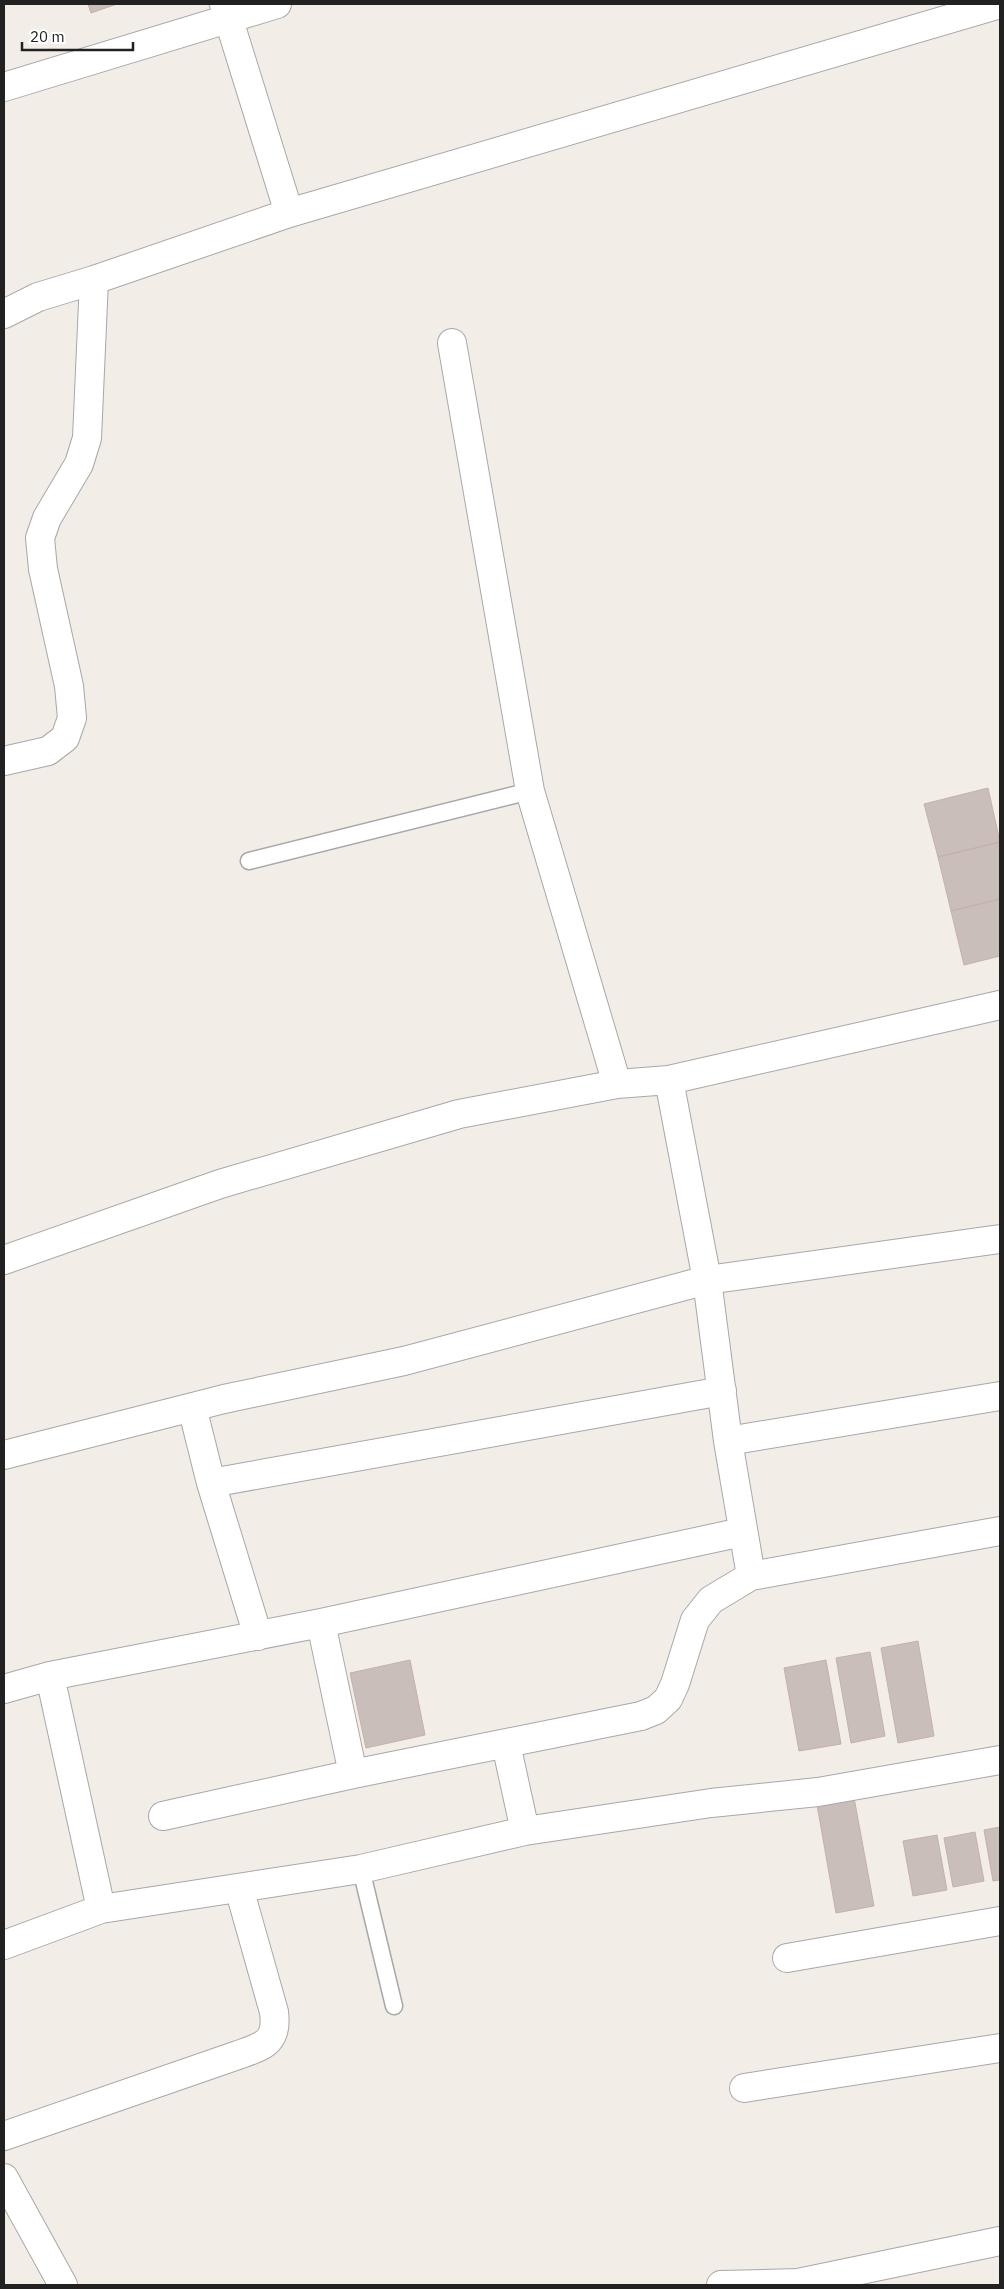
<svg xmlns="http://www.w3.org/2000/svg" width="1004" height="2289" font-family="'IBM Plex Sans',sans-serif">
	<style>
		.building { fill: #cabeba; stroke: #c5b1a8 }
		.lines { fill: none; stroke-linecap: round; stroke-linejoin: round }
		.service-casing { stroke: #a8a8a8; stroke-width: 19 }
		.minor-casing { stroke: #a8a8a8; stroke-width: 30 }
		.service { stroke: #fff; stroke-width: 16 }
		.minor { stroke: #fff; stroke-width: 28 }
	</style>
	<rect width="100%" height="100%" fill="#f2ede7"/>
	<path class="building" d="M 88,4 L 117,4 L 91,13 Z
		M 988,788 L 1000,842 L 938,857 L 924,804 Z
		M 1000,842 L 1000,899 L 951,911 L 938,857 Z
		M 1000,899 L 1000,956 L 964,965 L 951,911 Z
		M 918,1641 L 934,1736 L 898,1743 L 881,1648 Z
		M 870,1652 L 885,1736 L 851,1743 L 836,1658 Z
		M 410,1660 L 425,1735 L 366,1748 L 350,1673 Z
		M 826,1660 L 841,1744 L 799,1751 L 784,1668 Z
		M 853,1792 L 874,1906 L 836,1913 L 816,1799 Z
		M 1000,1827 L 1000,1880 L 993,1881 L 984,1830 Z
		M 975,1832 L 984,1881 L 953,1887 L 944,1838 Z
		M 937,1835 L 947,1890 L 913,1896 L 903,1841 Z"/>
	<g class="lines">
		<g class="service-casing">
			<path id="service" d="M 249,861 L 530,791
				M 361,1869 L 394,2006"/>
		</g>
		<g class="minor-casing">
			<path id="minor" d="M 224,4 L 289,213
				M 4,87 L 277,4
				M 4,314 L 38,297 L 94,280 L 289,213 L 1000,4
				M 452,343 L 530,791 L 617,1084
				M 4,761 L 48,751 L 65,738 L 72,718 L 69,686 L 43,569 L 40,538 L 47,518 L 79,464 L 87,438 L 94,280
				M 669,1080 L 707,1280 L 728,1441 L 751,1576
				M 4,1260 L 220,1184 L 459,1114 L 617,1084 L 669,1080 L 1000,1005
				M 192,1407 L 211,1483 L 258,1636
				M 728,1441 L 1000,1396
				M 4,1455 L 224,1399 L 404,1361 L 707,1280 L 1000,1239
				M 211,1483 L 722,1391
				M 321,1623 L 353,1774
				M 50,1676 L 101,1909
				M 4,1689 L 50,1676 L 321,1623 L 742,1532
				M 506,1744 L 525,1831
				M 163,1816 L 353,1774 L 641,1716 L 656,1710 L 668,1699 L 675,1684 L 695,1620 L 711,1600 L 751,1576 L 1000,1531
				M 4,1945 L 101,1909 L 361,1869 L 525,1831 L 711,1803 L 818,1792 L 1000,1760
				M 787,1958 L 1000,1921
				M 744,2088 L 1000,2048
				M 4,2136 L 238,2055 C 263,2046 278,2043 274,2012 L 239,1888
				M 4,2178 L 63,2285
				M 721,2285 L 798,2283 L 1000,2241"/>
		</g>
		<use href="#service" class="service"/>
		<use href="#minor" class="minor"/>
	</g>
	<rect width="1004" height="2289" fill="none" stroke="#212121" stroke-width="10"/>
	<path d="M22 42v8h111v-8" fill="none" stroke="#212121" stroke-width="2.5"/>
	<text x="30" y="42" font-size="15" fill="#212121" stroke="#ffffff" stroke-width="4" paint-order="stroke">20 m</text>
</svg>
